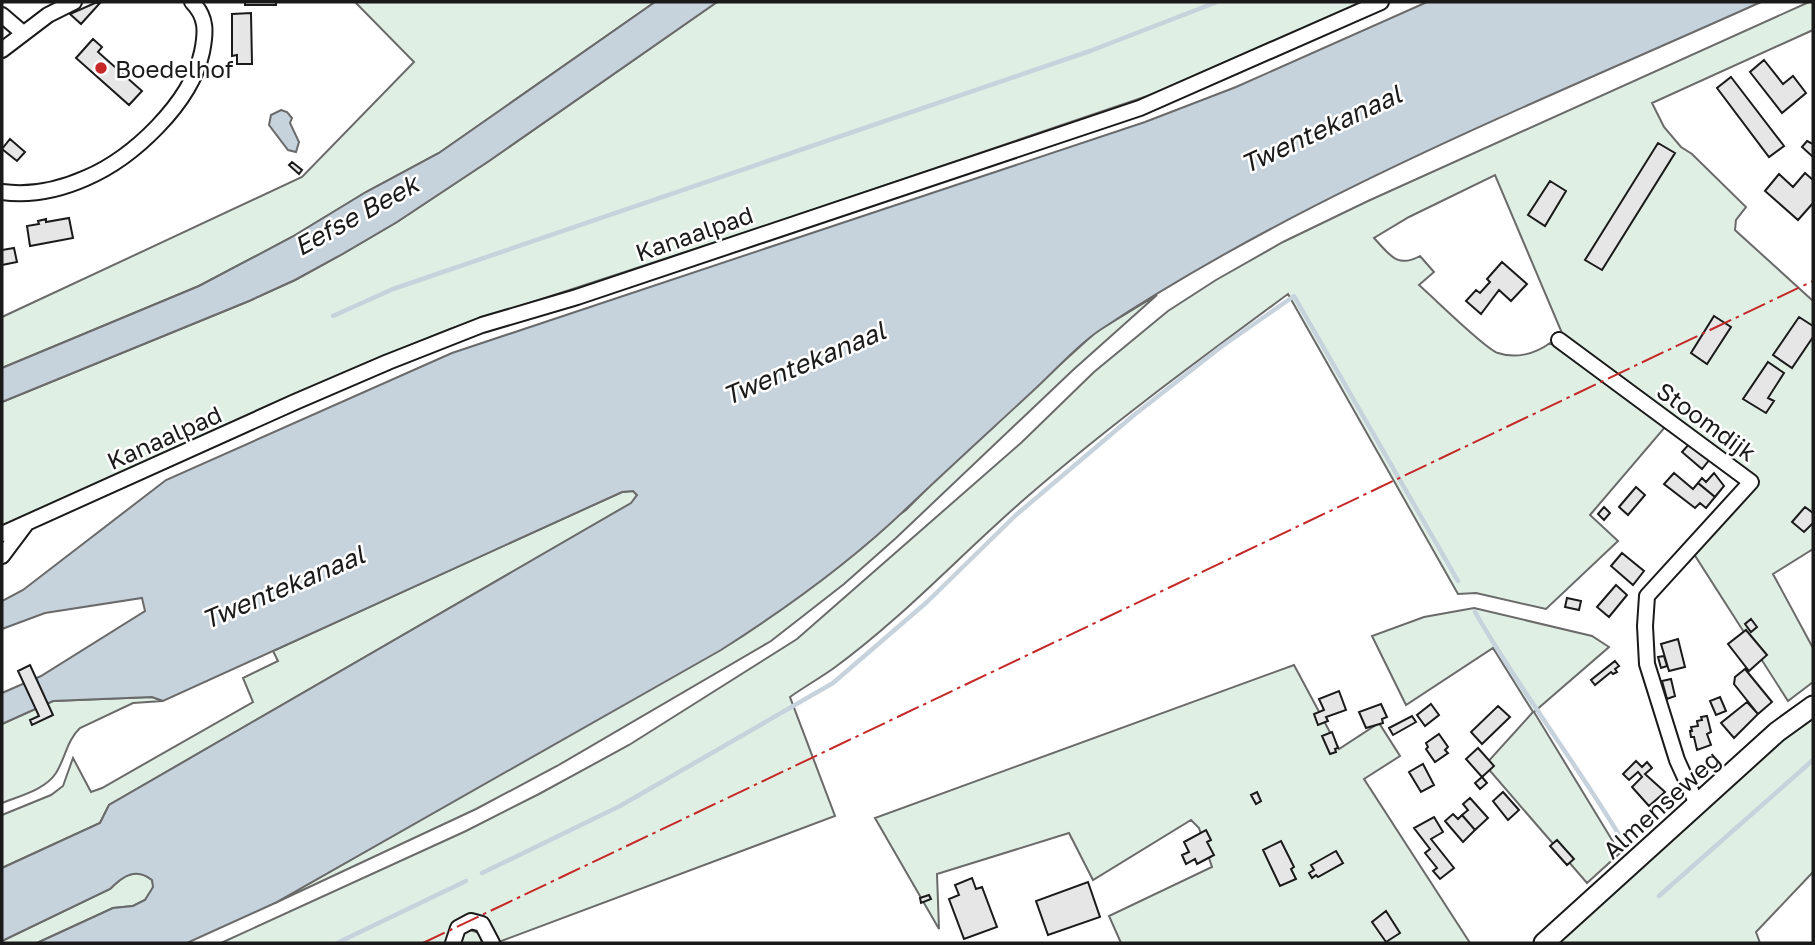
<svg xmlns="http://www.w3.org/2000/svg" width="1815" height="945" font-family="'Golos Text',sans-serif">
	<style>
		.green { fill: #e0efe3; stroke: #6a6a6a; stroke-width: 2 }
		.water { fill: #c6d2dc; stroke: #6a6a6a; stroke-width: 2 }
		.lines { fill: none; stroke-linecap: round; stroke-linejoin: round }
		.stream { stroke: #c6d2dc; stroke-width: 4.5 }
		.building { fill: #e6e6e6; stroke: #1a1a1a; stroke-width: 2 }
		.street-casing { stroke: #1a1a1a; stroke-width: 18 }
		.secondary-casing { stroke: #1a1a1a; stroke-width: 23 }
		.street { stroke: #fff; stroke-width: 14 }
		.secondary { stroke: #fff; stroke-width: 19 }
		.power { stroke: #c62828; stroke-width: 2; stroke-dasharray: 24 5 3.5 5; stroke-linecap: butt }
		.poi-dot { fill: #c62828; stroke: #fff; stroke-width: 2.5 }
		.labels { text-anchor: middle; dominant-baseline: central; stroke-width: 5; stroke-linejoin: round; paint-order: stroke }
		.poi-label { font-size: 24px; fill: #1a1a1a; stroke: #fff; text-anchor: start }
		.street-label { font-size: 24px; fill: #1a1a1a; stroke: #fff }
		.water-label { font-size: 26px; font-style: italic; fill: #1a1a1a; stroke: #fff }
	</style>
	<rect width="100%" height="100%" fill="#fff"/>
	<path class="green" d="M 355,2 L 655,2 L 439,153 L 366,192 L 292,237 L 199,286 L 2,368 L 2,317 L 302,177 L 414,62 Z
		M 717,2 L 1368,2 L 1165,90 L 756,229 L 450,329 L 416,343 L 2,529 L 2,402 L 249,301 L 295,280 L 339,256 L 397,222 L 489,161 Z
		M 1809,2 L 1813,2 L 1813,30 L 1652,103 L 1664,127 L 1681,147 L 1692,154 L 1746,207 L 1736,220 L 1735,230 L 1813,301 L 1813,549 L 1773,574 L 1813,648 L 1813,682 L 1788,701 L 1694,554 L 1757,479 L 1559,336 L 1562,333 L 1495,175 L 1409,217 L 1374,238 C 1389,254 1397,269 1420,256 L 1434,272 L 1419,285 C 1433,297 1486,350 1498,353 C 1516,359 1535,354 1550,343 L 1666,426 L 1590,515 L 1618,541 L 1546,609 L 1476,593 L 1458,594 L 1288,294 C 1200,359 1111,424 1028,496 C 963,552 904,617 834,668 C 820,678 804,687 790,697 L 835,816 L 496,943 L 489,927 L 455,923 L 449,932 L 448,943 L 221,943 L 466,831 L 539,794 L 629,745 L 797,639 L 1022,442 L 1094,372 L 1168,311 L 1216,280 L 1283,242 L 1368,201 Z
		M 1157,295 L 1073,370 L 896,538 L 844,584 L 771,641 L 557,766 L 476,809 L 275,903 L 637,696 L 906,510 L 956,459 L 1096,332 Z
		M 633,491 L 637,495 L 632,503 L 109,805 L 100,823 L 2,868 L 2,815 L 51,795 L 63,786 L 73,758 L 91,792 L 102,788 L 253,702 L 243,678 L 278,661 L 273,651 L 622,492 Z
		M 1474,608 L 1592,636 L 1609,647 L 1534,712 L 1620,853 L 1587,883 L 1485,765 L 1533,712 L 1493,648 L 1406,705 L 1372,636 L 1424,617 Z
		M 1294,665 L 1339,749 L 1379,723 L 1400,756 L 1364,779 L 1470,943 L 1121,943 L 1109,916 L 1212,867 L 1199,828 L 1191,820 L 1093,880 L 1069,833 L 937,874 L 939,929 L 875,818 Z
		M 152,697 L 163,701 L 133,703 L 80,728 C 67,740 65,759 56,773 C 45,790 19,796 2,803 L 2,724 L 53,701 Z
		M 1813,715 L 1813,872 L 1756,932 L 1760,943 L 1556,943 L 1774,746 Z
		M 140,872 L 152,880 L 154,887 L 145,900 L 133,906 L 113,908 L 37,943 L 2,943 L 2,941 L 110,889 L 124,876 Z
		M 467,929 L 479,933 L 482,943 L 460,943 L 461,935 Z"/>
	<path class="water" d="M 655,2 L 717,2 L 489,161 L 397,222 L 339,256 L 295,280 L 249,301 L 2,402 L 2,368 L 199,286 L 292,237 L 366,192 L 439,153 Z
		M 1427,2 L 1761,2 C 1539,102 1303,195 1100,330 C 1076,346 1056,370 1035,389 C 993,428 950,467 908,507 C 851,562 787,608 721,650 L 275,903 L 187,943 L 37,943 L 113,908 L 133,906 L 145,900 L 153,887 L 152,880 C 136,867 123,876 110,889 L 2,941 L 2,868 L 100,823 L 109,805 L 631,503 L 637,495 L 633,491 L 622,492 L 163,701 L 152,697 L 53,701 L 2,724 L 2,693 L 41,676 L 145,611 L 142,598 L 45,613 L 2,629 L 2,601 L 23,590 L 166,480 L 452,353 L 1145,122 L 1236,87 Z
		M 281,110 L 287,112 L 292,118 L 290,123 L 299,142 L 296,152 L 288,150 L 269,125 L 271,115 Z"/>
	<g class="lines">
		<path class="stream" d="M 333,316 L 393,289 L 1090,51 L 1217,2
			M 1475,612 C 1521,692 1577,764 1624,843
			M 482,873 L 620,806 L 833,683 L 927,602 L 1016,515 L 1134,415 L 1221,347 L 1294,296 L 1458,581
			M 1659,896 L 1813,760
			M 337,943 L 466,881"/>
	</g>
	<path class="building" d="M 245,2 L 276,2 L 276,5 L 245,5 Z
		M 95,3 L 100,3 L 81,24 L 70,14 Z
		M 251,13 L 252,64 L 237,64 L 237,55 L 232,56 L 232,14 Z
		M 93,39 L 102,47 L 98,52 L 142,91 L 129,105 L 76,58 Z
		M 1764,60 L 1783,84 L 1793,76 L 1806,93 L 1782,113 L 1750,72 Z
		M 1731,77 L 1784,146 L 1769,157 L 1717,88 Z
		M 10,139 L 25,152 L 17,161 L 2,149 Z
		M 1807,141 L 1813,144 L 1813,157 L 1802,147 Z
		M 1658,143 L 1675,153 L 1602,270 L 1585,260 Z
		M 292,162 L 302,170 L 299,174 L 289,165 Z
		M 1805,173 L 1813,180 L 1813,203 L 1798,220 L 1765,191 L 1779,174 L 1793,187 Z
		M 1550,181 L 1566,191 L 1545,226 L 1528,215 Z
		M 69,218 L 73,238 L 30,246 L 27,226 L 39,224 L 38,221 L 46,219 L 46,222 Z
		M 14,248 L 17,262 L 2,265 L 2,250 Z
		M 1502,262 L 1527,284 L 1511,301 L 1499,290 L 1481,314 L 1466,301 L 1476,290 L 1480,293 L 1490,282 L 1487,279 Z
		M 1714,316 L 1731,327 L 1707,364 L 1691,353 Z
		M 1799,317 L 1813,326 L 1813,337 L 1792,368 L 1773,355 Z
		M 1768,362 L 1784,373 L 1768,398 L 1774,401 L 1766,413 L 1743,399 Z
		M 1690,443 L 1710,459 L 1702,469 L 1682,452 Z
		M 1674,473 L 1693,489 L 1698,483 L 1715,497 L 1706,508 L 1700,503 L 1695,508 L 1664,484 Z
		M 1714,473 L 1724,486 L 1715,497 L 1698,483 L 1702,478 L 1706,482 Z
		M 1636,487 L 1645,495 L 1628,515 L 1619,507 Z
		M 1604,507 L 1610,513 L 1604,520 L 1598,514 Z
		M 1805,507 L 1813,513 L 1813,523 L 1804,532 L 1792,522 Z
		M 1622,553 L 1644,571 L 1633,585 L 1611,566 Z
		M 1616,585 L 1627,595 L 1609,617 L 1597,607 Z
		M 1567,598 L 1581,601 L 1579,610 L 1565,607 Z
		M 1751,619 L 1757,627 L 1751,632 L 1745,624 Z
		M 1746,630 L 1767,655 L 1749,671 L 1728,644 Z
		M 1678,639 L 1685,667 L 1669,671 L 1661,644 Z
		M 1664,656 L 1667,666 L 1661,668 L 1658,657 Z
		M 1615,661 L 1619,666 L 1615,669 L 1617,672 L 1613,674 L 1611,672 L 1595,685 L 1591,680 Z
		M 30,665 L 53,715 L 32,725 L 30,720 L 39,716 L 18,671 Z
		M 1745,669 L 1772,702 L 1758,714 L 1734,684 L 1735,677 Z
		M 1671,679 L 1675,696 L 1667,699 L 1662,681 Z
		M 1339,691 L 1346,710 L 1326,717 L 1328,721 L 1318,725 L 1314,714 L 1324,710 L 1319,699 Z
		M 1720,697 L 1726,711 L 1716,715 L 1710,701 Z
		M 1747,702 L 1758,714 L 1734,738 L 1721,723 Z
		M 1381,704 L 1387,717 L 1382,719 L 1383,723 L 1366,728 L 1359,712 Z
		M 1431,704 L 1439,715 L 1425,726 L 1417,715 Z
		M 1498,706 L 1510,717 L 1482,744 L 1471,732 Z
		M 1412,716 L 1416,722 L 1393,735 L 1389,728 Z
		M 1707,716 L 1711,732 L 1707,734 L 1711,745 L 1697,750 L 1694,737 L 1691,737 L 1690,731 L 1692,731 L 1691,727 L 1698,726 L 1697,721 L 1702,720 L 1701,717 Z
		M 1332,732 L 1338,748 L 1335,749 L 1336,752 L 1330,754 L 1322,736 Z
		M 1439,734 L 1448,747 L 1445,750 L 1448,753 L 1435,762 L 1426,749 L 1428,747 L 1426,743 Z
		M 1478,748 L 1494,766 L 1482,777 L 1466,759 Z
		M 1636,761 L 1642,767 L 1647,762 L 1652,768 L 1645,774 L 1665,792 L 1649,806 L 1632,787 L 1642,777 L 1638,772 L 1629,780 L 1623,774 Z
		M 1423,764 L 1434,785 L 1421,792 L 1409,772 Z
		M 1482,777 L 1487,783 L 1480,789 L 1475,783 Z
		M 1257,792 L 1261,801 L 1256,804 L 1251,795 Z
		M 1503,792 L 1519,810 L 1508,820 L 1493,801 Z
		M 1470,798 L 1488,818 L 1475,830 L 1462,815 L 1468,810 L 1463,804 Z
		M 1453,814 L 1458,819 L 1462,815 L 1475,830 L 1463,842 L 1445,821 Z
		M 1434,817 L 1443,832 L 1431,839 L 1454,868 L 1440,879 L 1433,871 L 1437,868 L 1425,853 L 1430,849 L 1414,828 Z
		M 1206,830 L 1211,840 L 1207,842 L 1214,855 L 1197,864 L 1195,859 L 1186,864 L 1182,855 L 1189,852 L 1184,842 Z
		M 1557,840 L 1574,859 L 1567,865 L 1550,846 Z
		M 1281,841 L 1294,867 L 1291,869 L 1296,879 L 1280,886 L 1263,850 Z
		M 1336,851 L 1343,863 L 1318,877 L 1316,875 L 1312,878 L 1309,873 L 1314,870 L 1311,865 Z
		M 972,878 L 976,889 L 982,887 L 997,927 L 964,939 L 949,899 L 959,895 L 955,885 Z
		M 1088,882 L 1100,917 L 1048,935 L 1036,901 Z
		M 929,895 L 931,899 L 921,903 L 920,898 Z
		M 1386,911 L 1400,933 L 1386,942 L 1372,922 Z"/>
	<g class="lines">
		<g class="street-casing">
			<path id="street" d="M 2,15 L 23,33
				M 2,50 L 48,15 L 74,2
				M 2,192 C 31,196 59,190 86,178 C 133,158 191,103 202,52 C 206,32 207,17 192,2
				M 1559,340 L 1751,482 L 1647,596 L 1645,626 L 1647,664 L 1677,760 L 1697,804
				M 2,534 L 295,402 L 388,362 L 482,325 L 577,297 L 1140,108 L 1381,2
				M 2,556 L 26,524
				M 453,943 L 458,928 L 471,921 L 482,924 L 492,943"/>
		</g>
		<g class="secondary-casing">
			<path id="secondary" d="M 1544,943 L 1777,732 L 1813,706"/>
		</g>
		<use href="#street" class="street"/>
		<use href="#secondary" class="secondary"/>
		<path class="power" d="M 423,943 L 1813,281"/>
	</g>
	<circle class="poi-dot" cx="101" cy="68" r="7"/>
	<g class="labels">
		<g class="poi-label">
			<text x="115" y="68">Boedelhof</text>
		</g>
		<g class="street-label">
			<text transform="translate(694 233) rotate(-19)">Kanaalpad</text>
			<text transform="translate(1707 421) rotate(36)">Stoomdijk</text>
			<text transform="translate(164 437) rotate(-24)">Kanaalpad</text>
			<text transform="translate(1661 804) rotate(-42)">Almenseweg</text>
		</g>
		<g class="water-label">
			<text transform="translate(1321 129) rotate(-25)">Twentekanaal</text>
			<text transform="translate(356 215) rotate(-29)">Eefse Beek</text>
			<text transform="translate(804 363) rotate(-23)">Twentekanaal</text>
			<text transform="translate(283 587) rotate(-23)">Twentekanaal</text>
		</g>
	</g>
	<rect width="1815" height="945" fill="none" stroke="#1a1a1a" stroke-width="7"/>
</svg>
